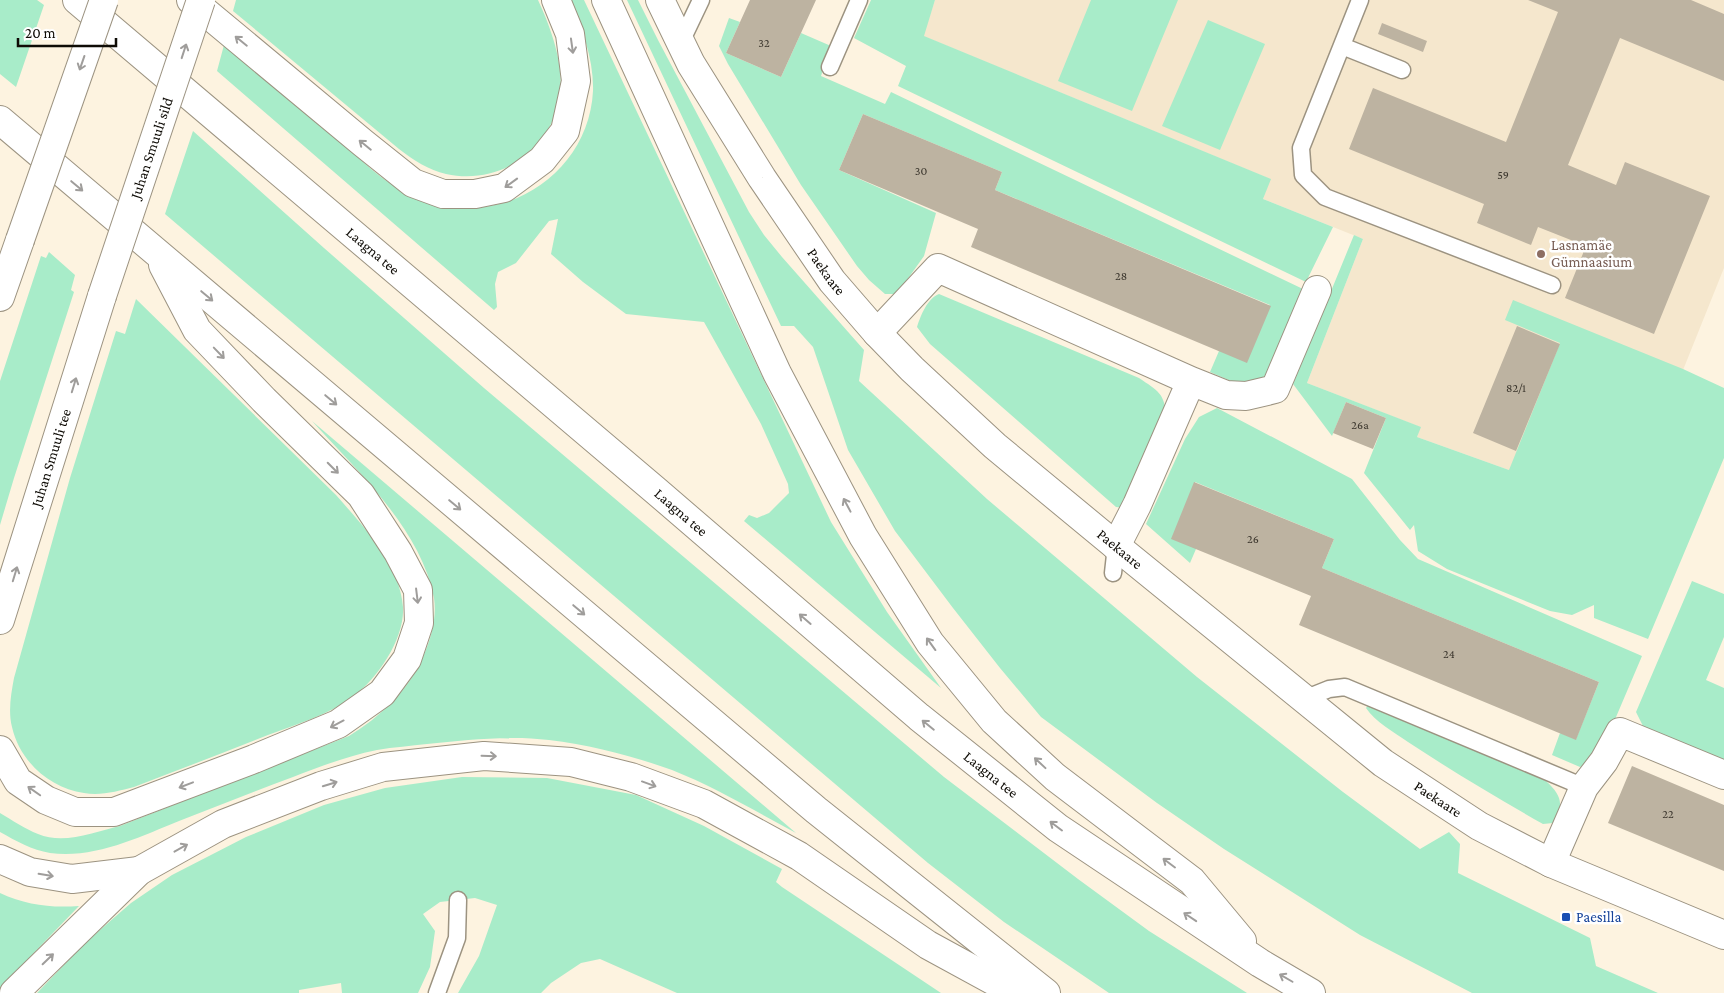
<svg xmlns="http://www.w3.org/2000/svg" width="1724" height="993" font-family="'Crimson Pro',serif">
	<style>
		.built { fill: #f5e7cd }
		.green { fill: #a8ecc9 }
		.building { fill: #bdb3a1 }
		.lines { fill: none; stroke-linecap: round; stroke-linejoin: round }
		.service-casing { stroke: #9c9381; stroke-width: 19 }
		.minor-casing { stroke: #9c9381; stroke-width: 30 }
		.tertiary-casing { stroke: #9c9381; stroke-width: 30 }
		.primary-casing { stroke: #9c9381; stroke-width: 30 }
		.service { stroke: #fff; stroke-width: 16 }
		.minor { stroke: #fff; stroke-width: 28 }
		.tertiary { stroke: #fff; stroke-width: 28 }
		.primary { stroke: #fff; stroke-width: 28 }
		.primary-bridge-casing { stroke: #9c9381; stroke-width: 30; stroke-linecap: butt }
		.primary-bridge { stroke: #fff; stroke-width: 28 }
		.oneway { stroke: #9f9d9b }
		.education-dot { fill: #8d6e63; stroke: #fff; stroke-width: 2 }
		.transit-dot { fill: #1a4fb4; stroke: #fff; stroke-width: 2 }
		.labels { text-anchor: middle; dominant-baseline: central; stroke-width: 5; stroke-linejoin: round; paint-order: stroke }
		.number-label { font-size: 12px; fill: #3a352c }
		.street-label { font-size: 15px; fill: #0e0b05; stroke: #fff }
		.education-label { font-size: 15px; fill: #785e54; stroke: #fff; text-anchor: start }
		.transit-label { font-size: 15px; fill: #164399; stroke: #fff; text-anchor: start }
	</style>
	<rect width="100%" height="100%" fill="#fdf3e0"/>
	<path class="built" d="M 935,0 L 1724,0 L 1724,268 L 1624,517 L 1509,470 L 1417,437 L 1420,427 L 1307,383 L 1363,239 L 1263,199 L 1270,179 L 923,36 Z"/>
	<path class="green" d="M 0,0 L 37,0 L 44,5 L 16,87 L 0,74 Z
		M 236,0 L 538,0 C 551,28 564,64 560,95 C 552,150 500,186 446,174 C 429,170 413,160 399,149 L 233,11 Z
		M 571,0 L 584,0 L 831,522 L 887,612 L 941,688 L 744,521 L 749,515 L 757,518 L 769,513 L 789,493 L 788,484 L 761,424 L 704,322 L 626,314 L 583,282 L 551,254 L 558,219 L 549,221 L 516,263 L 498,272 L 495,284 L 497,307 L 494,310 L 217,71 L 224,45 C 262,76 301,107 338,139 C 358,156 378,179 403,190 C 416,196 435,204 449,207 C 460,209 472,208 483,207 C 542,200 590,152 593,91 C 594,59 582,30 571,0 Z
		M 627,0 L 638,0 L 658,40 L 749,212 L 764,235 L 782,257 L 864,350 L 859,381 L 987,499 L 1197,677 L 1343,792 L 1420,849 L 1449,832 L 1460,844 L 1458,873 L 1590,938 L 1596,966 L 1658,993 L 1472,993 L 1360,935 L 1224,849 L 1157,803 L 1041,717 L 1000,668 L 953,608 L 895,531 L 848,450 L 813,347 L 794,326 L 781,326 Z
		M 871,0 L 935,0 L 924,36 L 1271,179 L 1263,199 L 1333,227 L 1306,282 L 898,86 L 906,66 L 854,38 Z
		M 1091,0 L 1178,0 L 1132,111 L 1058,81 Z
		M 729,18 L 740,22 L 726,53 L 781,77 L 801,33 L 831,46 L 821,76 L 885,104 L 891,92 L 1303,289 L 1266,378 L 1255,384 L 1231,381 L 1210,372 L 1219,351 L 1270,305 L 995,190 L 1002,172 L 863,114 L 839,170 L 936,213 L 924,256 L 897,294 L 885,294 L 869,280 L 857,266 L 801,185 L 728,64 L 719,46 Z
		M 1208,20 L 1265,44 L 1220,150 L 1162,126 Z
		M 193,131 L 324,248 L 484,388 L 944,777 L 1078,879 L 1149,931 L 1247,993 L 1109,993 L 1004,922 L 928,863 L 165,214 Z
		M 1354,235 L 1363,239 L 1307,383 L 1421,427 L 1417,437 L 1509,470 L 1560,343 L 1505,320 L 1513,300 L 1683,369 L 1724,388 L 1724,458 L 1648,639 L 1594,618 L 1594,605 L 1572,615 L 1550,611 L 1447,569 L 1418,551 L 1414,525 L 1410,530 L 1364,473 L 1386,418 L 1346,402 L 1332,436 L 1293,384 Z
		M 49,252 L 75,275 L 71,290 L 74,292 L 14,478 L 0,525 L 0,381 L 41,256 L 46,258 Z
		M 939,294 L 1139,378 C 1158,391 1165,393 1166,417 L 1125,508 L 1116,507 L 930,344 L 917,327 C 921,315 927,299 939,294 Z
		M 136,299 L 336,495 C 362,525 400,564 403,607 C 405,638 378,678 354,696 C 329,715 297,724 268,735 C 223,753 178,770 134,787 C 118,791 101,796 84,793 C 50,788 20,762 12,727 C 8,711 11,694 14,678 L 70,478 L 116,331 L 125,334 Z
		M 1217,408 L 1352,479 L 1400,540 L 1418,559 L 1642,656 L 1599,757 L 1580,767 L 1552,755 L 1560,733 L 1576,739 L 1599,682 L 1322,568 L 1334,539 L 1195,482 L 1196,549 L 1190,563 L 1146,524 L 1185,439 L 1199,417 Z
		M 312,421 L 796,833 C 755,811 715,787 672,770 C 633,756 591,745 549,740 C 510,735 467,740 427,744 C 411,746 394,747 377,750 C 348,756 321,766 293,777 C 255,791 217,806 179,821 C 139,837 95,859 50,853 C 32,850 16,841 0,832 L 0,813 C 12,820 25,829 38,834 C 64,845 94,832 120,826 L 349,736 C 380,717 408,691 423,657 C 431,639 437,618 434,598 C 421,529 357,471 312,421 Z
		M 1692,581 L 1724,594 L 1724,637 L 1706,680 L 1724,688 L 1724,762 L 1643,726 L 1636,712 Z
		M 1368,705 L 1546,781 C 1561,795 1565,804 1553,823 L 1543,824 C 1497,798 1452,771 1408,742 C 1394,732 1375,722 1366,708 Z
		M 462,777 L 547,778 L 636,795 L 704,826 L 782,869 L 776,882 L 782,887 L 941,993 L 677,993 L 600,959 L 581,963 L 551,983 L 541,993 L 458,993 L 479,956 L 497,905 L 475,898 L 440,902 L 423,914 L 435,931 L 430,967 L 418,993 L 342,993 L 341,983 L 299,990 L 299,993 L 37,993 L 85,943 L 131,903 L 172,875 L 246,837 L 324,805 L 385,788 Z
		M 0,893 C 26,905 50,908 79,906 L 0,988 Z"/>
	<path class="building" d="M 750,0 L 816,0 L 781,77 L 726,53 Z
		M 1528,0 L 1691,0 L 1724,14 L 1724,81 L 1620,38 L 1568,165 L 1616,185 L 1625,162 L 1710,196 L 1654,334 L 1565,298 L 1586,246 L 1538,227 L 1531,245 L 1477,223 L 1484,204 L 1349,149 L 1373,88 L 1506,142 L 1558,12 Z
		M 1382,23 L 1427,41 L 1423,52 L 1378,34 Z
		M 863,114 L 1002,172 L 995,190 L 1271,306 L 1247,363 L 971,247 L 978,229 L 839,170 Z
		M 1517,326 L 1560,344 L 1516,451 L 1473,433 Z
		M 1346,402 L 1386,418 L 1373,449 L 1333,433 Z
		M 1194,482 L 1334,539 L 1322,568 L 1599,682 L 1576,740 L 1299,625 L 1311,596 L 1171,539 Z
		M 1632,766 L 1724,805 L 1724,871 L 1608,823 Z"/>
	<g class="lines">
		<g class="service-casing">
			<path id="service" d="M 1360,0 L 1301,148 L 1303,175 L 1325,197 L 1552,285
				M 681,42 L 701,0
				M 1342,46 L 1402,70
				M 830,67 L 859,0
				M 1113,573 L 1116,546
				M 1304,699 L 1329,689 L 1345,687 L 1584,787
				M 437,993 L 457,938 L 458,900"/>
		</g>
		<g class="minor-casing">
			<path id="minor" d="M 877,333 L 938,268 L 1191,381
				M 1116,546 L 1137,505 L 1191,381 L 1226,395 L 1246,396 L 1275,389 L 1317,290
				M 1551,863 L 1584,787 L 1604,761 L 1620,732 L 1724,775"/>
		</g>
		<g class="tertiary-casing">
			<g id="tertiary">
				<path id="s1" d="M 660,0 L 691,64 L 762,178 L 832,281 L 877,333 L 912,369 L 995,446 L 1116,546 L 1383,763 L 1479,826 L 1551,863 L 1724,935"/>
			</g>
		</g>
		<g class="primary-casing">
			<g id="primary">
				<path id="s2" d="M 77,0 L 655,490 L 919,717 L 1058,828 L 1260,963 L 1311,993"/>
				<path d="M 191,0 L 363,143 L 413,183 L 443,194 L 475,194 L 504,188 L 542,160 L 565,131 L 576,81 L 570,34 L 556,0"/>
				<path d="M 606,0 L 777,373 L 863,536 L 930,643 L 994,721 L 1055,777 L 1192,881 L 1242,941"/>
				<path d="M 0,120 L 816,810 L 1046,993"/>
				<path d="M 0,297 L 20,240"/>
				<path id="s3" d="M 0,620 L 102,296"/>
				<path d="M 0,750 L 18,781 L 46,800 L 75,812 L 114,812 L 254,759 L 338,724 L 382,693 L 407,659 L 419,623 L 418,590 L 398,552 L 361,495 L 264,400 L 197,330 L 163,265"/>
				<path d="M 0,859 L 30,872 L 72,879 L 139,871"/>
				<path d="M 14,993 L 139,871 L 223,824 L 321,786 L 383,767 L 484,756 L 571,762 L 631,777 L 704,804 L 799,856 L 928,945 L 1016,993"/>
			</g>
		</g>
		<use href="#service" class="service"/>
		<use href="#minor" class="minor"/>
		<use href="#tertiary" class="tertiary"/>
		<use href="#primary" class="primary"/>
		<g class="primary-bridge-casing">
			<g id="primary-bridge">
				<path d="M 20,240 L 104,0"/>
				<path id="s4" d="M 102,296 L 201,0"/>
			</g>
		</g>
		<use href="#primary-bridge" class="primary-bridge"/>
	</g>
	<defs><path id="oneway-shaft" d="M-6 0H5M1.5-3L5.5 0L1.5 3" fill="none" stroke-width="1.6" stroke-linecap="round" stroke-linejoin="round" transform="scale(1.25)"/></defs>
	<g class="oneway">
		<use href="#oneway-shaft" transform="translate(241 41) rotate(-141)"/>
		<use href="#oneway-shaft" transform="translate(572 46) rotate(82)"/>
		<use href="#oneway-shaft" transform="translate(184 51) rotate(-72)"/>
		<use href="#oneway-shaft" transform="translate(82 63) rotate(109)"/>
		<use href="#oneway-shaft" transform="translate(365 145) rotate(-141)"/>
		<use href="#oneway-shaft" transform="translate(511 183) rotate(144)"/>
		<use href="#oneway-shaft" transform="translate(77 186) rotate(40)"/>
		<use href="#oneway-shaft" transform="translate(207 296) rotate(40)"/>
		<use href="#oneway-shaft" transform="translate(219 353) rotate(46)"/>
		<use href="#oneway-shaft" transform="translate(74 385) rotate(-73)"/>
		<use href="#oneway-shaft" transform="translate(331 400) rotate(40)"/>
		<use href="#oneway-shaft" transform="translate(333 468) rotate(45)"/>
		<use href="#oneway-shaft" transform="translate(455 505) rotate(40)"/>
		<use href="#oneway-shaft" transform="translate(847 505) rotate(-118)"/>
		<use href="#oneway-shaft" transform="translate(15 574) rotate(-73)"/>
		<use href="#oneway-shaft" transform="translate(417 596) rotate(83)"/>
		<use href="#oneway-shaft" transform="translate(579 610) rotate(40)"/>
		<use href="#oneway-shaft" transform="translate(805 619) rotate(-139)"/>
		<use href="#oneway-shaft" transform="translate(931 644) rotate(-126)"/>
		<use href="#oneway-shaft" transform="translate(337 724) rotate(152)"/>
		<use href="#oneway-shaft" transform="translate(928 725) rotate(-141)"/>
		<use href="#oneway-shaft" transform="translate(489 756) rotate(2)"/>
		<use href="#oneway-shaft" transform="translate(1040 763) rotate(-137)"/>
		<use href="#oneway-shaft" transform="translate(330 784) rotate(-17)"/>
		<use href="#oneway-shaft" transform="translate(649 784) rotate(20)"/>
		<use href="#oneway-shaft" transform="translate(186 785) rotate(159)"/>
		<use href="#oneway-shaft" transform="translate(34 791) rotate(-145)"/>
		<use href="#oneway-shaft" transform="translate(1056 826) rotate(-143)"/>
		<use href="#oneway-shaft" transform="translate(181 848) rotate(-29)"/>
		<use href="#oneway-shaft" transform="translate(1169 863) rotate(-143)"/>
		<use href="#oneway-shaft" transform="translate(46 875) rotate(9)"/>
		<use href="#oneway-shaft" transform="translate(1190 917) rotate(-146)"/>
		<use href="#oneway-shaft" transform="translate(48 959) rotate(-44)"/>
		<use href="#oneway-shaft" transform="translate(1286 978) rotate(-150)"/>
	</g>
	<circle class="education-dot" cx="1541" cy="254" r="5"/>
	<rect class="transit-dot" x="1561" y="912" width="10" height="10" rx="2.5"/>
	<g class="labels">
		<g class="number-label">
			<text x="764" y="43">32</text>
			<text x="921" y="171">30</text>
			<text x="1503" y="175">59</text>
			<text x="1121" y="276">28</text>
			<text x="1516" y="388">82/1</text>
			<text x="1360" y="425">26a</text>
			<text x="1253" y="539">26</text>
			<text x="1449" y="654">24</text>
			<text x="1668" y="814">22</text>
		</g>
		<g class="street-label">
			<text stroke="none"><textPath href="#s4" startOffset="156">Juhan Smuuli sild</textPath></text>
			<text stroke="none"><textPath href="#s2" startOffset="388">Laagna tee</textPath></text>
			<text stroke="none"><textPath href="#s1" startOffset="319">Paekaare</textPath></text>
			<text stroke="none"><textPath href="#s3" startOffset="170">Juhan Smuuli tee</textPath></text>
			<text stroke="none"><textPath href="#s2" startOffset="792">Laagna tee</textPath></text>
			<text stroke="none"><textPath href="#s1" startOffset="724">Paekaare</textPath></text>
			<text stroke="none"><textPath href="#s2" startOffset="1198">Laagna tee</textPath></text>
			<text stroke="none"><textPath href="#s1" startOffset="1129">Paekaare</textPath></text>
		</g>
		<g class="education-label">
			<text x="1551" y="245">Lasnamäe<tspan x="1551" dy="17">Gümnaasium</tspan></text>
		</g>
		<g class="transit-label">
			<text x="1576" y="917">Paesilla</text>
		</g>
	</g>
	<path d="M18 38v8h98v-8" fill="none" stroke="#0e0b05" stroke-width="2.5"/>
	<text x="25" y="38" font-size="15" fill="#0e0b05" stroke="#ffffff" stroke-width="4" paint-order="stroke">20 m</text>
</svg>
